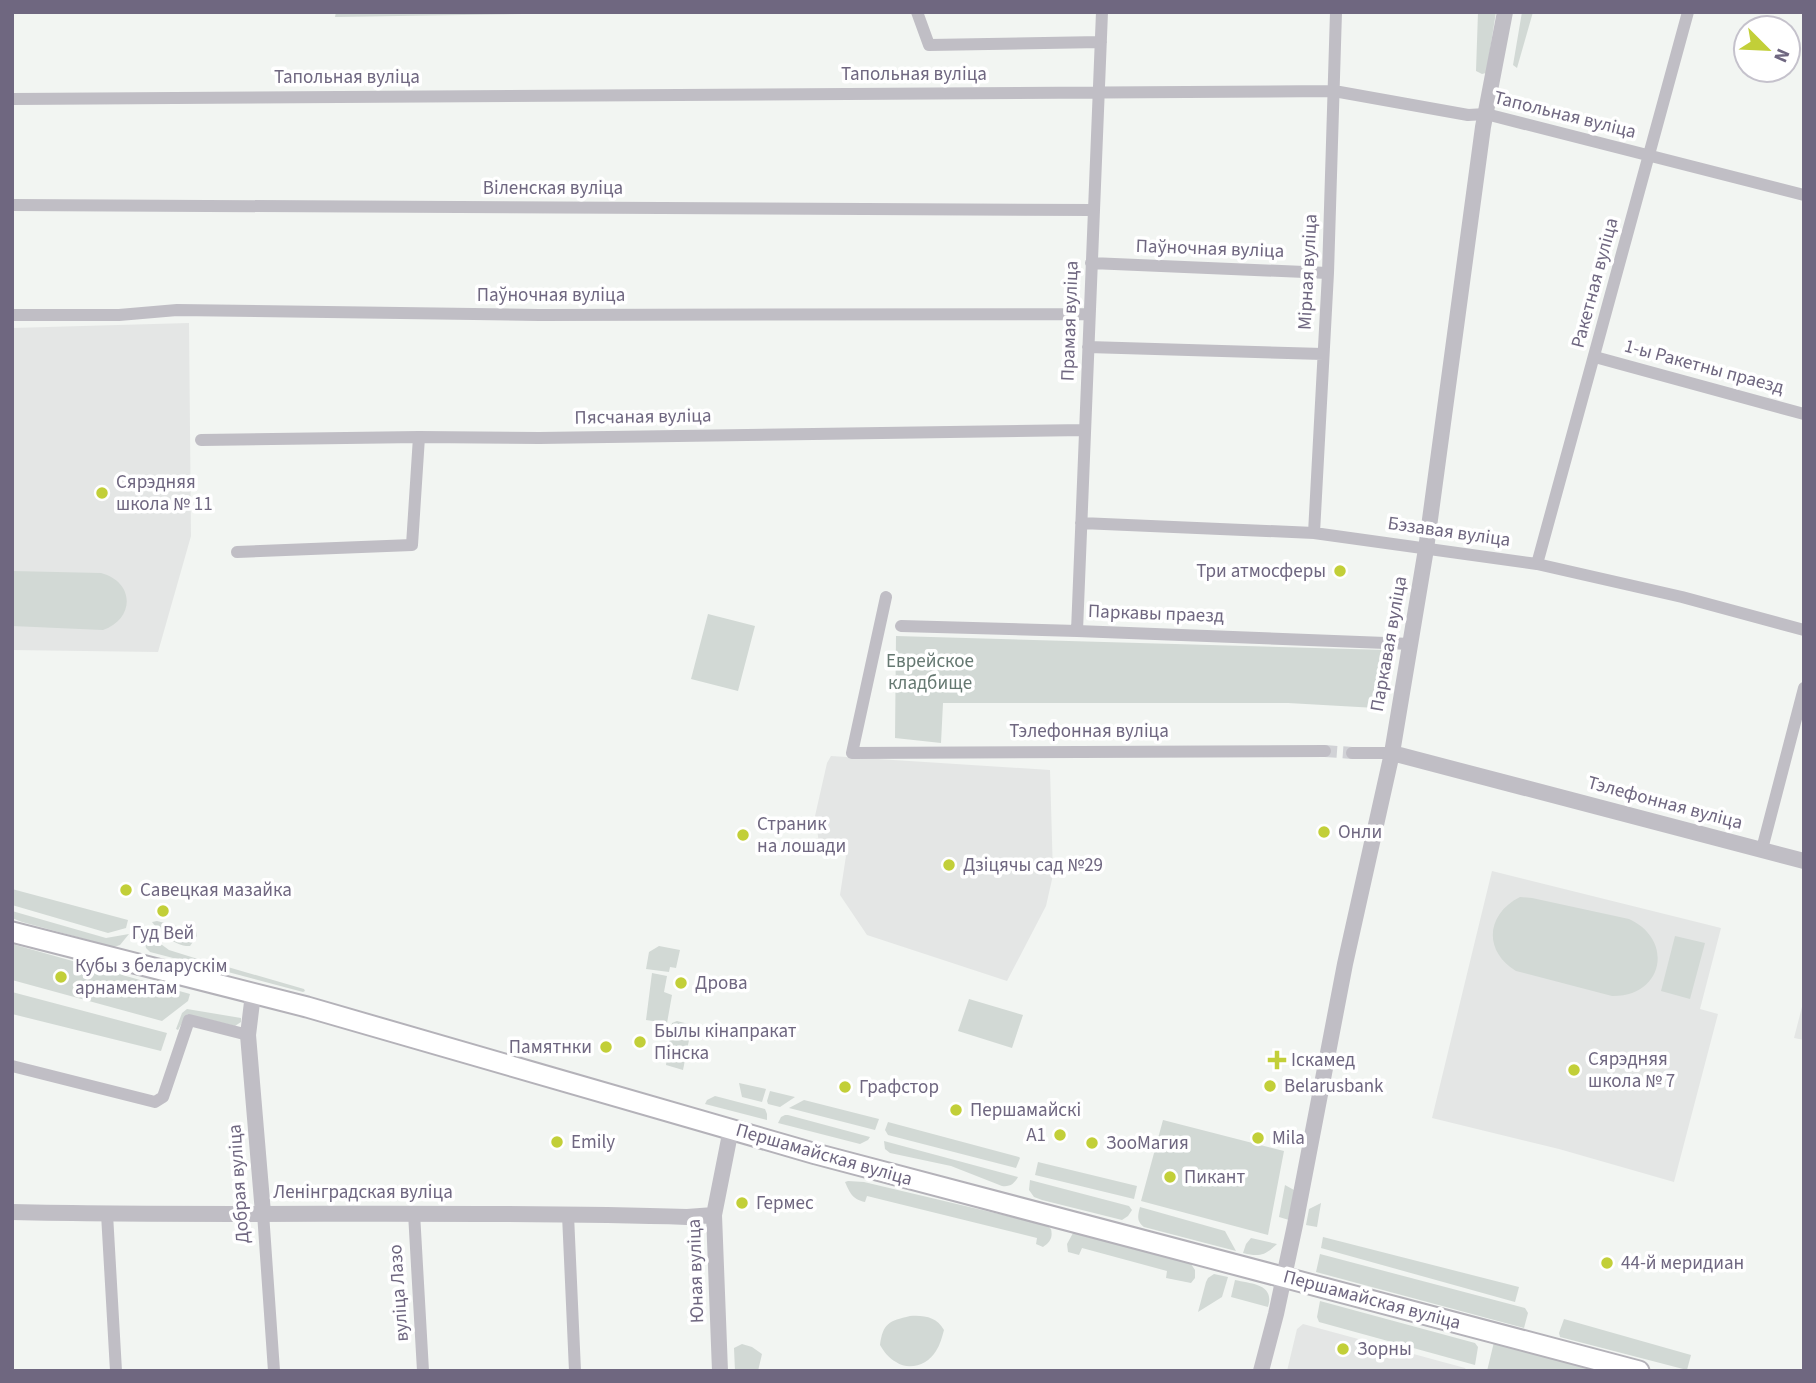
<svg xmlns="http://www.w3.org/2000/svg" width="1816" height="1383" font-family="'Source Sans 3',sans-serif">
	<style>
		.built { fill: #e4e6e5 }
		.green { fill: #d2d9d5 }
		.lines { fill: none; stroke-linecap: round; stroke-linejoin: round }
		.minor-tunnel { stroke: #d1d2d6; stroke-width: 12; stroke-dasharray: 12 6; stroke-linecap: butt }
		.primary-casing { stroke: #b4b2b9; stroke-width: 23 }
		.minor { stroke: #c0bec5; stroke-width: 12 }
		.tertiary { stroke: #c0bec5; stroke-width: 16 }
		.primary { stroke: #fff; stroke-width: 19 }
		.poi-dot { fill: #c2cf38; stroke: #fff; stroke-width: 2.5 }
		.labels { text-anchor: middle; dominant-baseline: central; stroke-width: 7; stroke-linejoin: round; paint-order: stroke }
		.street-label { font-size: 19px; fill: #6f6780; stroke: #fff }
		.poi-label { font-size: 19px; fill: #6f6780; stroke: #fff; text-anchor: start }
		.park-label { font-size: 19px; fill: #657871; stroke: #fff }
	</style>
	<rect width="100%" height="100%" fill="#f2f5f2"/>
	<path class="built" d="M 189,323 L 191,536 L 158,652 L 12,650 L 12,328 Z
		M 831,756 L 1050,770 L 1053,875 L 1046,906 L 1007,981 L 867,935 L 840,895 L 846,856 L 819,843 L 815,816 L 827,763 Z
		M 1492,871 L 1721,928 L 1700,1009 L 1718,1014 L 1674,1182 L 1559,1149 L 1432,1118 Z
		M 1804,999 L 1804,1040 L 1794,1038 Z
		M 1303,1324 L 1465,1368 L 1467,1371 L 1287,1371 L 1297,1329 Z"/>
	<path class="green" d="M 336,12 L 642,12 L 335,17 Z
		M 1478,12 L 1496,12 L 1487,69 L 1486,73 L 1482,74 L 1476,71 Z
		M 1522,12 L 1533,12 L 1517,68 L 1513,65 Z
		M 12,571 L 101,573 C 135,582 135,619 103,630 L 12,626 Z
		M 708,614 L 755,626 L 738,691 L 691,679 Z
		M 896,636 L 1387,650 L 1376,708 L 1288,703 L 943,703 L 941,743 L 895,738 Z
		M 12,889 L 128,920 L 126,928 L 108,933 L 12,905 Z
		M 1520,897 L 1532,898 L 1629,919 C 1675,940 1663,997 1612,996 L 1516,971 C 1483,951 1486,914 1520,897 Z
		M 12,911 L 106,938 L 129,934 L 120,945 L 114,947 L 22,922 L 12,918 Z
		M 157,921 L 196,931 L 197,936 L 190,946 C 176,947 160,933 152,922 Z
		M 146,936 L 150,936 L 169,950 L 201,960 L 200,965 L 150,952 L 146,948 L 144,938 Z
		M 1675,936 L 1705,943 L 1690,999 L 1661,991 Z
		M 12,944 L 190,994 L 188,1001 L 162,1021 L 12,980 Z
		M 659,946 L 680,950 L 676,968 L 670,967 L 669,972 L 646,969 L 649,952 Z
		M 214,963 L 304,989 L 305,991 L 303,992 L 213,968 L 212,965 Z
		M 652,973 L 667,976 L 664,992 L 672,995 L 667,1023 L 646,1020 Z
		M 12,992 L 167,1033 L 161,1051 L 12,1014 Z
		M 969,999 L 1023,1015 L 1012,1048 L 958,1031 Z
		M 187,1009 L 241,1018 L 241,1022 L 235,1026 L 187,1014 L 178,1030 L 176,1029 L 182,1013 Z
		M 677,1021 L 692,1025 L 683,1070 L 666,1065 L 672,1023 Z
		M 739,1083 L 766,1089 L 762,1102 L 742,1097 Z
		M 770,1091 L 795,1097 L 780,1107 L 768,1104 L 767,1101 Z
		M 715,1096 L 765,1109 L 767,1114 L 767,1120 L 705,1104 L 707,1100 Z
		M 804,1100 L 879,1119 L 875,1130 L 789,1108 Z
		M 785,1115 L 788,1115 L 870,1137 L 868,1140 L 860,1144 L 778,1123 L 781,1117 Z
		M 1163,1120 L 1284,1151 L 1268,1235 L 1141,1201 Z
		M 888,1122 L 1019,1157 L 1020,1158 L 1016,1168 L 888,1135 L 885,1130 Z
		M 884,1141 L 1018,1177 C 1014,1184 1010,1187 1002,1186 L 951,1166 L 890,1153 L 885,1149 Z
		M 1038,1162 L 1137,1186 L 1134,1199 L 1035,1175 Z
		M 1030,1180 L 1129,1206 L 1132,1210 L 1128,1216 L 1122,1220 L 1042,1200 L 1034,1197 L 1029,1190 Z
		M 848,1181 L 864,1182 L 1046,1225 L 1051,1229 C 1053,1238 1050,1242 1043,1247 L 1036,1244 L 1037,1238 L 867,1196 L 865,1202 C 852,1199 850,1193 845,1182 Z
		M 1285,1185 L 1294,1190 L 1289,1220 L 1279,1217 Z
		M 1321,1203 L 1317,1227 L 1306,1225 L 1309,1209 Z
		M 1140,1207 L 1225,1231 L 1236,1251 L 1144,1227 C 1136,1221 1138,1215 1140,1207 Z
		M 1073,1233 L 1191,1264 L 1195,1270 L 1195,1278 L 1191,1283 L 1166,1278 L 1167,1271 L 1082,1248 L 1079,1255 L 1068,1252 L 1067,1244 Z
		M 1323,1237 L 1519,1287 L 1515,1302 L 1321,1248 Z
		M 1251,1238 L 1277,1244 C 1264,1256 1259,1257 1243,1253 L 1246,1244 Z
		M 1320,1254 L 1525,1308 L 1528,1313 L 1524,1328 L 1316,1272 Z
		M 1214,1274 L 1228,1277 L 1222,1297 L 1198,1312 L 1206,1282 L 1208,1278 Z
		M 1235,1280 C 1252,1284 1275,1284 1268,1307 L 1231,1297 Z
		M 1320,1301 L 1475,1343 L 1478,1347 L 1475,1365 L 1319,1322 L 1317,1317 Z
		M 910,1316 C 924,1315 937,1317 944,1330 C 942,1337 940,1345 936,1351 C 928,1365 909,1371 896,1362 C 889,1358 884,1352 880,1345 C 883,1323 889,1321 910,1316 Z
		M 1564,1319 L 1691,1355 L 1687,1370 L 1560,1337 L 1559,1333 Z
		M 1494,1342 L 1602,1371 L 1487,1371 Z
		M 742,1344 L 752,1347 L 762,1354 L 758,1371 L 735,1371 L 734,1348 Z"/>
	<g class="lines">
		<path class="minor-tunnel" d="M 1325,751 L 1352,753"/>
		<g class="primary-casing">
			<path id="primary" d="M 12,932 L 307,1007 L 816,1154 L 1639,1371"/>
		</g>
		<path class="minor" d="M 917,12 L 929,45 L 1101,42
			M 12,99 L 1334,91 L 1468,115 L 1486,114 L 1804,195
			M 12,205 L 1093,210
			M 1091,263 L 1328,273
			M 12,315 L 119,315 L 177,310 L 539,315 L 1089,314
			M 1088,347 L 1323,354
			M 1595,357 L 1804,414
			M 201,440 L 419,437 L 539,438 L 1085,430
			M 1081,523 L 1314,533 L 1537,564 L 1682,597 L 1804,630
			M 1314,533 L 1328,273 L 1336,12
			M 237,552 L 412,545 L 419,437
			M 1537,564 L 1688,12
			M 886,597 L 852,753 L 1325,751
			M 901,626 L 1077,631 L 1411,644
			M 1077,631 L 1102,12
			M 1352,753 L 1392,753
			M 1762,849 L 1804,688
			M 12,1066 L 155,1102 L 163,1097 L 189,1020 L 248,1035
			M 263,1213 L 274,1371
			M 414,1213 L 423,1371
			M 107,1214 L 116,1371
			M 568,1215 L 575,1371"/>
		<path class="tertiary" d="M 1392,753 L 1804,861
			M 253,994 L 248,1035 L 263,1213
			M 12,1212 C 237,1217 462,1210 687,1217 L 714,1215
			M 720,1371 L 714,1215 L 731,1129
			M 1261,1371 L 1276,1314 L 1295,1225 L 1345,964 L 1392,753 L 1426,549 L 1483,127 L 1505,12"/>
		<use href="#primary" class="primary"/>
	</g>
	<g class="poi-dot">
		<circle cx="102" cy="493" r="7"/>
		<circle cx="1340" cy="571" r="7"/>
		<circle cx="1324" cy="832" r="7"/>
		<circle cx="743" cy="835" r="7"/>
		<circle cx="949" cy="865" r="7"/>
		<circle cx="126" cy="890" r="7"/>
		<circle cx="163" cy="911" r="7"/>
		<circle cx="61" cy="977" r="7"/>
		<circle cx="681" cy="983" r="7"/>
		<circle cx="640" cy="1042" r="7"/>
		<circle cx="606" cy="1047" r="7"/>
		<path d="M1273.5 1049.5h7v7h7v7h-7v7h-7v-7h-7v-7h7z"/>
		<circle cx="1574" cy="1070" r="7"/>
		<circle cx="1270" cy="1086" r="7"/>
		<circle cx="845" cy="1087" r="7"/>
		<circle cx="956" cy="1110" r="7"/>
		<circle cx="1060" cy="1135" r="7"/>
		<circle cx="1258" cy="1138" r="7"/>
		<circle cx="557" cy="1142" r="7"/>
		<circle cx="1092" cy="1143" r="7"/>
		<circle cx="1170" cy="1177" r="7"/>
		<circle cx="742" cy="1203" r="7"/>
		<circle cx="1607" cy="1263" r="7"/>
		<circle cx="1343" cy="1349" r="7"/>
	</g>
	<g class="labels">
		<g class="street-label">
			<text x="914" y="74">Тапольная вуліца</text>
			<text x="347" y="77">Тапольная вуліца</text>
			<text transform="translate(1565 115) rotate(14)">Тапольная вуліца</text>
			<text x="553" y="188">Віленская вуліца</text>
			<text transform="translate(1210 249) rotate(2)">Паўночная вуліца</text>
			<text transform="translate(1308 272) rotate(-87)">Мірная вуліца</text>
			<text transform="translate(1595 283) rotate(-75)">Ракетная вуліца</text>
			<text x="551" y="295">Паўночная вуліца</text>
			<text transform="translate(1070 321) rotate(-88)">Прамая вуліца</text>
			<text transform="translate(1704 367) rotate(15)">1-ы Ракетны праезд</text>
			<text transform="translate(643 417) rotate(-1)">Пясчаная вуліца</text>
			<text transform="translate(1449 532) rotate(8)">Бэзавая вуліца</text>
			<text transform="translate(1156 614) rotate(2)">Паркавы праезд</text>
			<text transform="translate(1389 644) rotate(-80)">Паркавая вуліца</text>
			<text x="1089" y="731">Тэлефонная вуліца</text>
			<text transform="translate(1665 803) rotate(15)">Тэлефонная вуліца</text>
			<text transform="translate(824 1155) rotate(16)">Першамайская вуліца</text>
			<text transform="translate(239 1184) rotate(-94)">Добрая вуліца</text>
			<text x="363" y="1192">Ленінградская вуліца</text>
			<text transform="translate(696 1271) rotate(-92)">Юная вуліца</text>
			<text transform="translate(399 1293) rotate(-94)">вуліца Лазо</text>
			<text transform="translate(1372 1300) rotate(15)">Першамайская вуліца</text>
		</g>
		<g class="poi-label">
			<text x="116" y="482">Сярэдняя<tspan x="116" dy="22">школа № 11</tspan></text>
			<text x="1326" y="571" text-anchor="end">Три атмосферы</text>
			<text x="757" y="824">Страник<tspan x="757" dy="22">на лошади</tspan></text>
			<text x="1338" y="832">Онли</text>
			<text x="963" y="865">Дзіцячы сад №29</text>
			<text x="140" y="890">Савецкая мазайка</text>
			<text x="163" y="933" text-anchor="middle">Гуд Вей</text>
			<text x="75" y="966">Кубы з беларускім<tspan x="75" dy="22">арнаментам</tspan></text>
			<text x="695" y="983">Дрова</text>
			<text x="654" y="1031">Былы кінапракат<tspan x="654" dy="22">Пінска</tspan></text>
			<text x="592" y="1047" text-anchor="end">Памятнки</text>
			<text x="1588" y="1059">Сярэдняя<tspan x="1588" dy="22">школа № 7</tspan></text>
			<text x="1291" y="1060">Іскамед</text>
			<text x="1284" y="1086">Belarusbank</text>
			<text x="859" y="1087">Графстор</text>
			<text x="970" y="1110">Першамайскі</text>
			<text x="1046" y="1135" text-anchor="end">A1</text>
			<text x="1272" y="1138">Mila</text>
			<text x="571" y="1142">Emily</text>
			<text x="1106" y="1143">ЗооМагия</text>
			<text x="1184" y="1177">Пикант</text>
			<text x="756" y="1203">Гермес</text>
			<text x="1621" y="1263">44-й меридиан</text>
			<text x="1357" y="1349">Зорны</text>
		</g>
		<g class="park-label">
			<text x="930" y="661">Еврейское<tspan x="930" dy="22">кладбище</tspan></text>
		</g>
	</g>
	<rect width="1816" height="1383" fill="none" stroke="#6f6780" stroke-width="28"/>
	<g transform="translate(1767 49) rotate(114)"><circle r="33" fill="#ffffff" stroke="#c5c2cc" stroke-width="2"/>
	<path d="M0-5L12 26L0 18L-12 26Z" fill="#c2cf38"/>
	<text y="-10" font-size="19" font-weight="bold" text-anchor="middle" fill="#6f6780">N</text>
	</g>
</svg>
